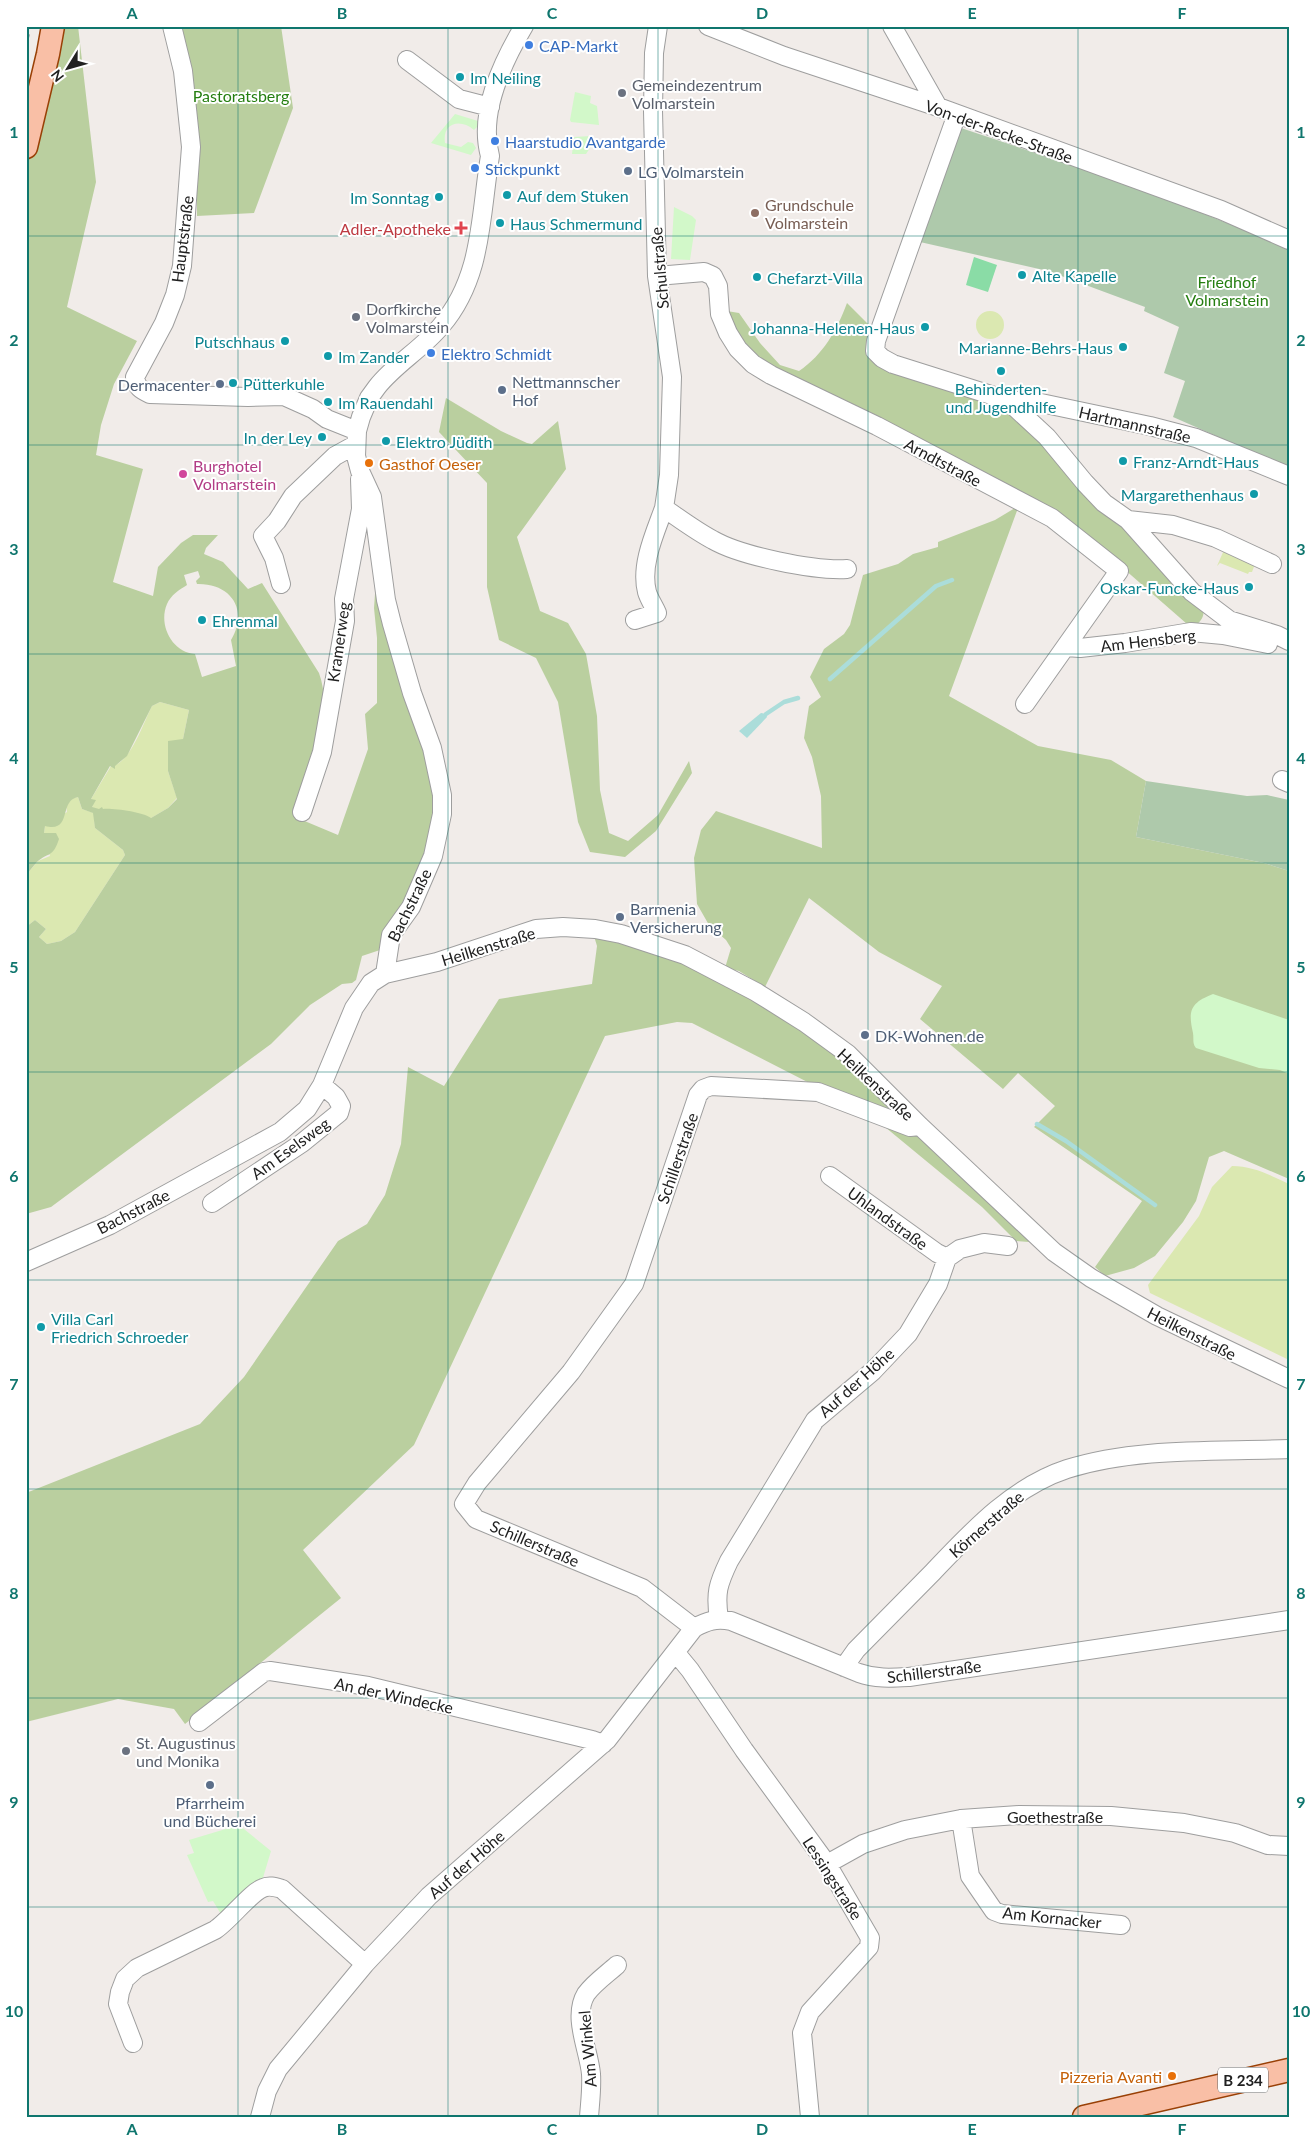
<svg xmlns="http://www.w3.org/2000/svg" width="1315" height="2143" font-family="Lato,sans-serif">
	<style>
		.grass { fill: #dbe8b1 }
		.forest { fill: #bacf9f; fill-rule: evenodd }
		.cemetery { fill: #aec9ab }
		.park { fill: #d2f8c9 }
		.pitch { fill: #8adca6 }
		.water { fill: #abddda }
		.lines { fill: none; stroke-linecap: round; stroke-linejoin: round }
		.stream { stroke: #abddda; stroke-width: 4.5 }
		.minor-casing { stroke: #9e9e9e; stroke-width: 20 }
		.major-casing { stroke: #994006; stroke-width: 25 }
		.minor { stroke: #fff; stroke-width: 18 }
		.major { stroke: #f9bfa6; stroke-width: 22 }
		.rail { stroke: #6f6f6f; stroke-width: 4; stroke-dasharray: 10 10; stroke-linecap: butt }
		.grid { fill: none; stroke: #0f766e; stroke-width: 1; stroke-opacity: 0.55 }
		.shop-dot { fill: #3f7fe0; stroke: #fff; stroke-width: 2 }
		.culture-dot { fill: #0f9aa8; stroke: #fff; stroke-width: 2 }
		.worship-dot { fill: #6b7280; stroke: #fff; stroke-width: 2 }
		.service-dot { fill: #5c6f8a; stroke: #fff; stroke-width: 2 }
		.education-dot { fill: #8d6e63; stroke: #fff; stroke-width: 2 }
		.health-dot { fill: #e0444e; stroke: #fff; stroke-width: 2 }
		.food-dot { fill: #e8710a; stroke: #fff; stroke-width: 2 }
		.hotel-dot { fill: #d1479c; stroke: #fff; stroke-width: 2 }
		.labels { text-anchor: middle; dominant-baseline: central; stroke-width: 4; stroke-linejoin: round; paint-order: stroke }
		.shield { fill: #fff; stroke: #646464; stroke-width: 1 }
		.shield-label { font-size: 15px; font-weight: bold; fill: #212121 }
		.shop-label { font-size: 16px; fill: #366cbe; stroke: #fff; text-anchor: start }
		.culture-label { font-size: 16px; fill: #0d838f; stroke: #fff; text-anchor: start }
		.worship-label { font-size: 16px; fill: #5b616d; stroke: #fff; text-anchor: start }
		.park-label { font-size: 16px; fill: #257e10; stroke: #fff }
		.street-label { font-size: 16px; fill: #212121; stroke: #fff }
		.service-label { font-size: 16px; fill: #4e5e75; stroke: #fff; text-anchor: start }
		.education-label { font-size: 16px; fill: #785e54; stroke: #fff; text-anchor: start }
		.health-label { font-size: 16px; fill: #be3a42; stroke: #fff; text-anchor: end }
		.food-label { font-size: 16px; fill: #c56008; stroke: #fff; text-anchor: start }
		.hotel-label { font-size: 16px; fill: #b23c85; stroke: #fff; text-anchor: start }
		.neatline { fill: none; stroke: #0f766e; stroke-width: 2 }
		.grid-label { font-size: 16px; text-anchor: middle; font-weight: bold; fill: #0f766e }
	</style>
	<rect width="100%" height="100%" fill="#f1ece9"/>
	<path class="grass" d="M976 325a14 14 0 1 1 28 0a14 14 0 1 1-28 0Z
		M 1224,550 L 1255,564 L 1252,572 L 1249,572 L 1248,574 L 1220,563 L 1217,566 Z
		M 160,702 L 189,710 L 183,739 L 168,771 L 177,798 L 168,808 L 141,824 L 92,808 L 93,802 L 91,799 L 111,766 C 130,765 144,721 152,706 Z
		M 78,797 L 82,809 L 94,813 L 95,828 L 123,850 L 125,855 L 75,932 L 61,941 L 47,944 L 39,937 L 46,929 L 35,920 L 26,927 L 26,875 L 38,861 L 50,856 L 44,833 L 45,825 L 67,812 L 66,805 L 73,798 Z
		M 1232,1166 C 1253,1166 1270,1175 1289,1184 L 1289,1360 L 1150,1293 L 1148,1285 L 1199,1216 L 1212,1187 Z"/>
	<path class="forest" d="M 58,26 L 78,26 L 96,182 L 67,307 L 137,341 L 114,384 L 101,425 L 96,455 L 143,469 L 113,582 L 153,596 L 158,567 L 181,543 L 193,535 L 218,535 L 206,548 L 204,554 L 223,562 L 248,589 L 262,583 L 319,673 C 335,717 309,775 295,817 L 338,835 L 368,749 L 365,714 L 377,703 L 377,638 L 374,608 L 375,594 L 378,594 C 382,615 386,637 392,658 C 408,708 435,758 434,812 C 433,858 401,909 380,950 L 362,956 L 356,980 L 352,983 L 342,984 L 310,1005 L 271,1044 L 51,1207 L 26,1214 L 26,927 L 35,920 L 46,929 L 39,937 L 47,944 L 61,941 L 75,932 L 125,855 L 123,850 L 95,828 L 93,813 L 82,809 L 78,797 C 58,801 73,833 45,826 L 44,833 L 56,833 L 59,839 C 53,858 48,852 37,862 C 33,866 30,871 26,875 L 26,171 L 53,59 ZM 198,571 L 200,577 L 196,581 L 197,584 C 231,583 249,610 231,640 L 236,666 L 202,677 L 195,654 C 172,652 158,625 167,604 C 171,595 179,590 187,585 L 184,575 ZM 160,702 L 189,710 L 183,739 L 168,741 L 168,771 L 177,799 L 168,808 L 151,818 C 143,812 113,808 103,809 L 102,807 L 99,809 L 92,807 L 96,800 L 91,799 L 110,766 L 115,769 L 115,766 L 127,756 L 152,706 Z
		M 178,26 L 281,26 L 293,108 L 254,213 L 197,216 L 197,160 Z
		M 847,303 L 875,331 L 870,355 L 996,402 L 1015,415 L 1131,531 L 1203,607 C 1205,617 1201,621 1194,627 L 1187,624 L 1092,541 L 780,372 L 742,346 L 727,311 L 739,313 L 760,343 L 780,365 L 799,371 C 823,355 837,330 847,303 Z
		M 446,398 L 501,431 L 527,443 L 532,444 L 558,421 L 566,469 L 517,537 L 540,611 L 568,623 L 586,654 L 597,716 L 600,790 L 609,833 L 628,841 L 658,815 L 689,761 L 692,773 L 656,831 L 625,857 L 590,852 L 578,822 L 558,702 L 536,658 L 499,640 L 487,587 L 487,483 L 439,432 Z
		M 1015,508 L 1018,508 L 949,696 L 1038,746 L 1111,760 L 1146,781 L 1136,837 L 1264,863 L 1289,871 L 1289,1179 L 1224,1151 L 1209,1157 L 1196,1201 L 1183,1222 L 1155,1256 L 1134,1268 L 1105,1276 L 1095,1267 L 1142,1201 L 1034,1127 L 1055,1106 L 1018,1073 L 1003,1089 L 920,1019 L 942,986 L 879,952 L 809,898 L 765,987 L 739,971 L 725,968 L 731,948 L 726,940 L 709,925 L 697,904 L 694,858 L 701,830 L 716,811 L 822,848 L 821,796 L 812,757 L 804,738 L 809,706 L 821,697 L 810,677 L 824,649 L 844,634 L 850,625 L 863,575 L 898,564 L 913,554 L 938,547 L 938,542 L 995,520 Z
		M 594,936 L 680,960 L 756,1000 L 840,1056 L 1028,1239 L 1029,1242 L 1016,1241 L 982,1207 L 868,1113 L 692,1023 L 677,1022 L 605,1036 L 414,1445 L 303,1550 L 341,1598 L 185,1724 L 174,1709 L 118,1699 L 26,1722 L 26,1493 L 200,1424 L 244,1377 L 338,1241 L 367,1224 L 385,1195 L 401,1144 L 408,1067 L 444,1086 L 499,999 L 592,984 L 597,946 Z"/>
	<path class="cemetery" d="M 961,128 C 1072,165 1182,202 1289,249 L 1289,468 L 1173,417 L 1185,381 L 1164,373 L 1179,327 L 1144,311 L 1145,307 L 1048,271 L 920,242 Z
		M 1146,781 L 1247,796 L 1267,795 L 1289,800 L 1289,871 L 1264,863 L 1136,837 Z"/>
	<path class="park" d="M 575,92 L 591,96 L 590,103 L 597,106 L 599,125 L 571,122 L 570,120 Z
		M 455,114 L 478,121 L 478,126 L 474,130 C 460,118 442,123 445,143 L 461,147 L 468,142 L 473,143 L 476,148 L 471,155 L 431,143 Z
		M 591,136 L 592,145 L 586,154 L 572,154 L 574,137 Z
		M 674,207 L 692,216 L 696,220 L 690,260 L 671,259 Z
		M 1213,994 L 1289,1020 L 1289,1074 L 1280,1070 L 1259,1068 L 1196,1048 C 1192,1043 1194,1039 1193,1033 C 1188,1011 1190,1003 1213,994 Z
		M 239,1825 L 271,1851 L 262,1881 L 224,1919 L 213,1901 L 208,1902 L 187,1855 L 194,1853 L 189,1840 Z"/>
	<path class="pitch" d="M 974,257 L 997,265 L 988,292 L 966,285 Z"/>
	<path class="water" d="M 761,713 L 766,714 L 767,717 L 747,738 L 739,731 Z"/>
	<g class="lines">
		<path class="stream" d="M 830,679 L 936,586 L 952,580
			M 766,714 L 784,702 L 798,698
			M 1037,1124 L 1066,1141 L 1155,1205"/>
		<g class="minor-casing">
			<path id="minor" d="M 172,26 L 183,71 L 191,147 L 182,266 L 175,295 L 164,323 L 135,377 C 136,387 141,390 150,394 L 248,397 L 284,396 L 313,409 L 327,419 L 357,431
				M 658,26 L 654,53 L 653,111 L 657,276 L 672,377 L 669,475 L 664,508 C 680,519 696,531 713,540 C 741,556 814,571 847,569
				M 708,26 L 784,56 L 938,107 L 1221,210 L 1289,240
				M 892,26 L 938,107
				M 407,60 L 459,99 L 490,107
				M 957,114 L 876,341 L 875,351 L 882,358 L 893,364 L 1007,400 L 1041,403 L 1150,426 L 1196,438 L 1289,476
				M 657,276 L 704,272 L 713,276 L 718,286 L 720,314 L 728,333 L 738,349 L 753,364 L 771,375 L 877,426 L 1052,518 L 1119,571 L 1025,704
				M 1007,400 L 1047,437 L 1085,483 L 1104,503 L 1128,520 L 1192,592 L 1229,620 L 1277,635 L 1289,641
				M 1128,520 L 1173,525 L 1216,538 L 1272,564
				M 281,584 L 274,558 L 263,536 L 277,521 L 293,496 L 335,456 L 355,445
				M 635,620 L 657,613 C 654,606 649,599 647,592 C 640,565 655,533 664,508
				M 1066,647 L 1080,648 L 1125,643 L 1191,632 L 1223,635 L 1268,644
				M 1282,780 L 1289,783
				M 302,812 L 322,752 L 345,621 L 344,599 L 361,509 L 360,479
				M 385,974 L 391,935 L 411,907 L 433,856 L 442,814 L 442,795 L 432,748 L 412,693 L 392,624 L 386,600 L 372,497 L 360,471 L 356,456 L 357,431 L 361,417 L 369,398 L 377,387 C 395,364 422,349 441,326 C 483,277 480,216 490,156 C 478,113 502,63 524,26
				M 830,1176 L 937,1253 L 947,1258
				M 212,1203 L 302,1143 L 339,1113 L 341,1106 L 336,1097 L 322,1085
				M 26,1262 L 110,1225 L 280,1132 L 307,1109 L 322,1085 L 354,1008 L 371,983 L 385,974 L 437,962 L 536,929 L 563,927 L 595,929 L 621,934 L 685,955 L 756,992 L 804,1022 L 848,1054 L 920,1126 L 1054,1252 L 1091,1278 L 1157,1316 L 1289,1379
				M 719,1619 C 715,1593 718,1584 729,1561 L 815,1420 L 873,1371 L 908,1334 L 938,1284 L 947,1258 L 960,1249 L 984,1243 L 1008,1246
				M 694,1628 L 642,1588 L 476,1519 L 464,1504 L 477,1483 L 571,1372 L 634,1284 L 698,1095 L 703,1089 L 711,1086 L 818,1092 L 910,1127 L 920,1126
				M 676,1653 L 690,1670 L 744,1750 L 827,1864 L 870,1938 L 869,1947 L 810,2012 L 802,2033 L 810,2117
				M 844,1667 L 856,1650 C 882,1624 907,1598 933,1572 C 971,1532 1012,1487 1067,1469 C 1137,1447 1216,1452 1289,1449
				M 199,1722 L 264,1672 L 270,1671 L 368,1686 L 592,1740 L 603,1744
				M 961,1819 L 970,1876 L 994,1911 L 1002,1914 L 1121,1925
				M 827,1864 L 863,1844 L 905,1830 L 961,1819 L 1019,1815 L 1111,1816 L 1184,1823 L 1235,1833 L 1268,1845 L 1289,1846
				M 133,2043 L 118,2004 L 120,1992 L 125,1979 L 137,1968 L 215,1930 C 229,1921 251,1892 263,1888 C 269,1885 275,1887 282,1889 L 365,1964
				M 260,2117 L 267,2091 L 278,2069 L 365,1964 L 429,1896 L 607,1740 L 694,1628 C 707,1621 716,1618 731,1621 L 859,1673 C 876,1679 891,1678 909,1677 L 1289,1620
				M 589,2117 C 590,2103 592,2088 591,2074 C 589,2050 572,2017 586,1994 C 594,1983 607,1974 617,1965"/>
		</g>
		<g class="major-casing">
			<path id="major" d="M 26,147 L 48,54 L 53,26
				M 1084,2117 L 1289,2070"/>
		</g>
		<use href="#minor" class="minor"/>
		<use href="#major" class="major"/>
		<path class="rail" d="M 26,44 L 29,26"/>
	</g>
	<path class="grid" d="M 238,26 L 238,2117M 448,26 L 448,2117M 658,26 L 658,2117M 868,26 L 868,2117M 1078,26 L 1078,2117M 26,236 L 1289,236M 26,445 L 1289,445M 26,654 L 1289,654M 26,863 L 1289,863M 26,1072 L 1289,1072M 26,1280 L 1289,1280M 26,1489 L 1289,1489M 26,1698 L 1289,1698M 26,1907 L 1289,1907"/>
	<g class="shop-dot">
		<circle cx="529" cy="45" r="5"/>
		<circle cx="495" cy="141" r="5"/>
		<circle cx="475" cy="168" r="5"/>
		<circle cx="431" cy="353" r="5"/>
	</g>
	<g class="culture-dot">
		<circle cx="460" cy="77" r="5"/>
		<circle cx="507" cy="195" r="5"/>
		<circle cx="439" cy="197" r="5"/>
		<circle cx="500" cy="223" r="5"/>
		<circle cx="1022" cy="275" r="5"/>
		<circle cx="757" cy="277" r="5"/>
		<circle cx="925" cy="327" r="5"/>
		<circle cx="285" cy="341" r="5"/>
		<circle cx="1123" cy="347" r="5"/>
		<circle cx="328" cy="356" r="5"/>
		<circle cx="1001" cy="371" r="5"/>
		<circle cx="233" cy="383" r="5"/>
		<circle cx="328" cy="402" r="5"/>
		<circle cx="322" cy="437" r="5"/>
		<circle cx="386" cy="441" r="5"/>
		<circle cx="1123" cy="461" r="5"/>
		<circle cx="1254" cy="494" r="5"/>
		<circle cx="1249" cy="587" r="5"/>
		<circle cx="202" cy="620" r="5"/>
		<circle cx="41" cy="1327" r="5"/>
	</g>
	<g class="worship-dot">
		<circle cx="622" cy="93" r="5"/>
		<circle cx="356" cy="317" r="5"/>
		<circle cx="126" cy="1751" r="5"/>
	</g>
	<g class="service-dot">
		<circle cx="628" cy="171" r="5"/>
		<circle cx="220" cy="384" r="5"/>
		<circle cx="502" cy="390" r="5"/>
		<circle cx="620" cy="917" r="5"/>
		<circle cx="865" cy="1035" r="5"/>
		<circle cx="210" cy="1785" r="5"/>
	</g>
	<circle class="education-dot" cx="755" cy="213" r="5"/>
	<path class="health-dot" d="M458.5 220.5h5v5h5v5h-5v5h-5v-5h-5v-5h5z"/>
	<g class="food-dot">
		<circle cx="369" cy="463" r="5"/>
		<circle cx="1172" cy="2076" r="5"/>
	</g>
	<circle class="hotel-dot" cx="183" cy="474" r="5"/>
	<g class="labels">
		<rect class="shield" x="1218" y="2067.5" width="50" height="25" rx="4"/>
		<g class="shield-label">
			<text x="1243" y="2080">B 234</text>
		</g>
		<g class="shop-label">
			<text x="539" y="45">CAP-Markt</text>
			<text x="505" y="141">Haarstudio Avantgarde</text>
			<text x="485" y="168">Stickpunkt</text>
			<text x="441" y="353">Elektro Schmidt</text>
		</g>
		<g class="culture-label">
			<text x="470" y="77">Im Neiling</text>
			<text x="517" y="195">Auf dem Stuken</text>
			<text x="429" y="197" text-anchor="end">Im Sonntag</text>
			<text x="510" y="223">Haus Schmermund</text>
			<text x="1032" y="275">Alte Kapelle</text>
			<text x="767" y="277">Chefarzt-Villa</text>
			<text x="915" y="327" text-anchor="end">Johanna-Helenen-Haus</text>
			<text x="275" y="341" text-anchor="end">Putschhaus</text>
			<text x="1113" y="347" text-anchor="end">Marianne-Behrs-Haus</text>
			<text x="338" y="356">Im Zander</text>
			<text x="243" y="383">Pütterkuhle</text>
			<text x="1001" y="388" text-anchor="middle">Behinderten-<tspan x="1001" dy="18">und Jugendhilfe</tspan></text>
			<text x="338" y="402">Im Rauendahl</text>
			<text x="312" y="437" text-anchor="end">In der Ley</text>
			<text x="396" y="441">Elektro Jüdith</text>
			<text x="1133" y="461">Franz-Arndt-Haus</text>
			<text x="1244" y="494" text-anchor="end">Margarethenhaus</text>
			<text x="1239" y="587" text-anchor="end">Oskar-Funcke-Haus</text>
			<text x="212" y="620">Ehrenmal</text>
			<text x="51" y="1318">Villa Carl<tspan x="51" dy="18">Friedrich Schroeder</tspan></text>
		</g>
		<g class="worship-label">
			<text x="632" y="84">Gemeindezentrum<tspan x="632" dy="18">Volmarstein</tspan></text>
			<text x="366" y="308">Dorfkirche<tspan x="366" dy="18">Volmarstein</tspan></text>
			<text x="136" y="1742">St. Augustinus<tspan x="136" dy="18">und Monika</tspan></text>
		</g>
		<g class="park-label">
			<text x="241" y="95">Pastoratsberg</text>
			<text x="1227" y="281">Friedhof<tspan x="1227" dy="18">Volmarstein</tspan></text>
		</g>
		<g class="street-label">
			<text transform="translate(999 131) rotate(20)">Von-der-Recke-Straße</text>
			<text transform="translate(182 239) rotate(-83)">Hauptstraße</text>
			<text transform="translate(659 268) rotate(-95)">Schulstraße</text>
			<text transform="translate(1135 424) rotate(13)">Hartmannstraße</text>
			<text transform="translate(943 462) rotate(28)">Arndtstraße</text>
			<text transform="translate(1148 640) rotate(-7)">Am Hensberg</text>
			<text transform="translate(338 642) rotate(-82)">Kramerweg</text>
			<text transform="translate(409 905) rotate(-64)">Bachstraße</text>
			<text transform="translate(488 946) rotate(-17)">Heilkenstraße</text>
			<text transform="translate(876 1084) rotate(43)">Heilkenstraße</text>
			<text transform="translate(290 1148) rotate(-36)">Am Eselsweg</text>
			<text transform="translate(677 1158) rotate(-71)">Schillerstraße</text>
			<text transform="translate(133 1211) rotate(-27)">Bachstraße</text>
			<text transform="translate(888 1218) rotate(36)">Uhlandstraße</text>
			<text transform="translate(1192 1333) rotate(27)">Heilkenstraße</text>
			<text transform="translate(856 1382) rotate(-42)">Auf der Höhe</text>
			<text transform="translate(986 1524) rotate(-41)">Körnerstraße</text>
			<text transform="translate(535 1543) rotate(23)">Schillerstraße</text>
			<text transform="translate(934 1671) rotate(-7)">Schillerstraße</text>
			<text transform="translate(394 1695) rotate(12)">An der Windecke</text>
			<text x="1055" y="1816">Goethestraße</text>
			<text transform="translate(466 1864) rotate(-41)">Auf der Höhe</text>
			<text transform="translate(833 1878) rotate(57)">Lessingstraße</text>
			<text transform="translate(1052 1917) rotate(6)">Am Kornacker</text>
			<text transform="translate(587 2049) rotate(-95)">Am Winkel</text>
		</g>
		<g class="service-label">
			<text x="638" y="171">LG Volmarstein</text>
			<text x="512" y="381">Nettmannscher<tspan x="512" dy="18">Hof</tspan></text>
			<text x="210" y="384" text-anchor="end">Dermacenter</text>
			<text x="630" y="908">Barmenia<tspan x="630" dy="18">Versicherung</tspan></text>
			<text x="875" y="1035">DK-Wohnen.de</text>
			<text x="210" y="1802" text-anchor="middle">Pfarrheim<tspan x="210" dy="18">und Bücherei</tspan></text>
		</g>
		<g class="education-label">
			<text x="765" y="204">Grundschule<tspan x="765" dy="18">Volmarstein</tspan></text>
		</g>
		<g class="health-label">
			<text x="451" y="228">Adler-Apotheke</text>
		</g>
		<g class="food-label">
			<text x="379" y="463">Gasthof Oeser</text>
			<text x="1162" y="2076" text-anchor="end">Pizzeria Avanti</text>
		</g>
		<g class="hotel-label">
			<text x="193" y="465">Burghotel<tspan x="193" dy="18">Volmarstein</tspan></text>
		</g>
	</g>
	<rect width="1315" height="2143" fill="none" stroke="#ffffff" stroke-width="55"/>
	<g transform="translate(68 68) rotate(233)" stroke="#ffffff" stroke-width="4" paint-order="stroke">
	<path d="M0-4L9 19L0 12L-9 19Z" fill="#212121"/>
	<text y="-8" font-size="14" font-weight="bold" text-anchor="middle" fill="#212121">N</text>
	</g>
	<rect x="28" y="28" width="1260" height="2088" class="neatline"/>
	<g class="grid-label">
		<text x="132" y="19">A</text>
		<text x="342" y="19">B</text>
		<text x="552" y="19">C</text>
		<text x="762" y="19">D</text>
		<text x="972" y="19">E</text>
		<text x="1182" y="19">F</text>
		<text x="14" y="138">1</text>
		<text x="1301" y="138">1</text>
		<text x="14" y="346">2</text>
		<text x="1301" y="346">2</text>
		<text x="14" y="555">3</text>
		<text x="1301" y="555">3</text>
		<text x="14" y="764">4</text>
		<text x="1301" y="764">4</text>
		<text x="14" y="973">5</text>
		<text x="1301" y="973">5</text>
		<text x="14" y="1182">6</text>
		<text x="1301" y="1182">6</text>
		<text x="14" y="1390">7</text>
		<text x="1301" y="1390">7</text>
		<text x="14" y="1599">8</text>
		<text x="1301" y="1599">8</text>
		<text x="14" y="1808">9</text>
		<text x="1301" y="1808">9</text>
		<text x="14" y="2017">10</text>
		<text x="1301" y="2017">10</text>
		<text x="132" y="2135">A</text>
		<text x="342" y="2135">B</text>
		<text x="552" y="2135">C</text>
		<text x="762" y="2135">D</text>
		<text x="972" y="2135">E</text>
		<text x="1182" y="2135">F</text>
	</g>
</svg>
